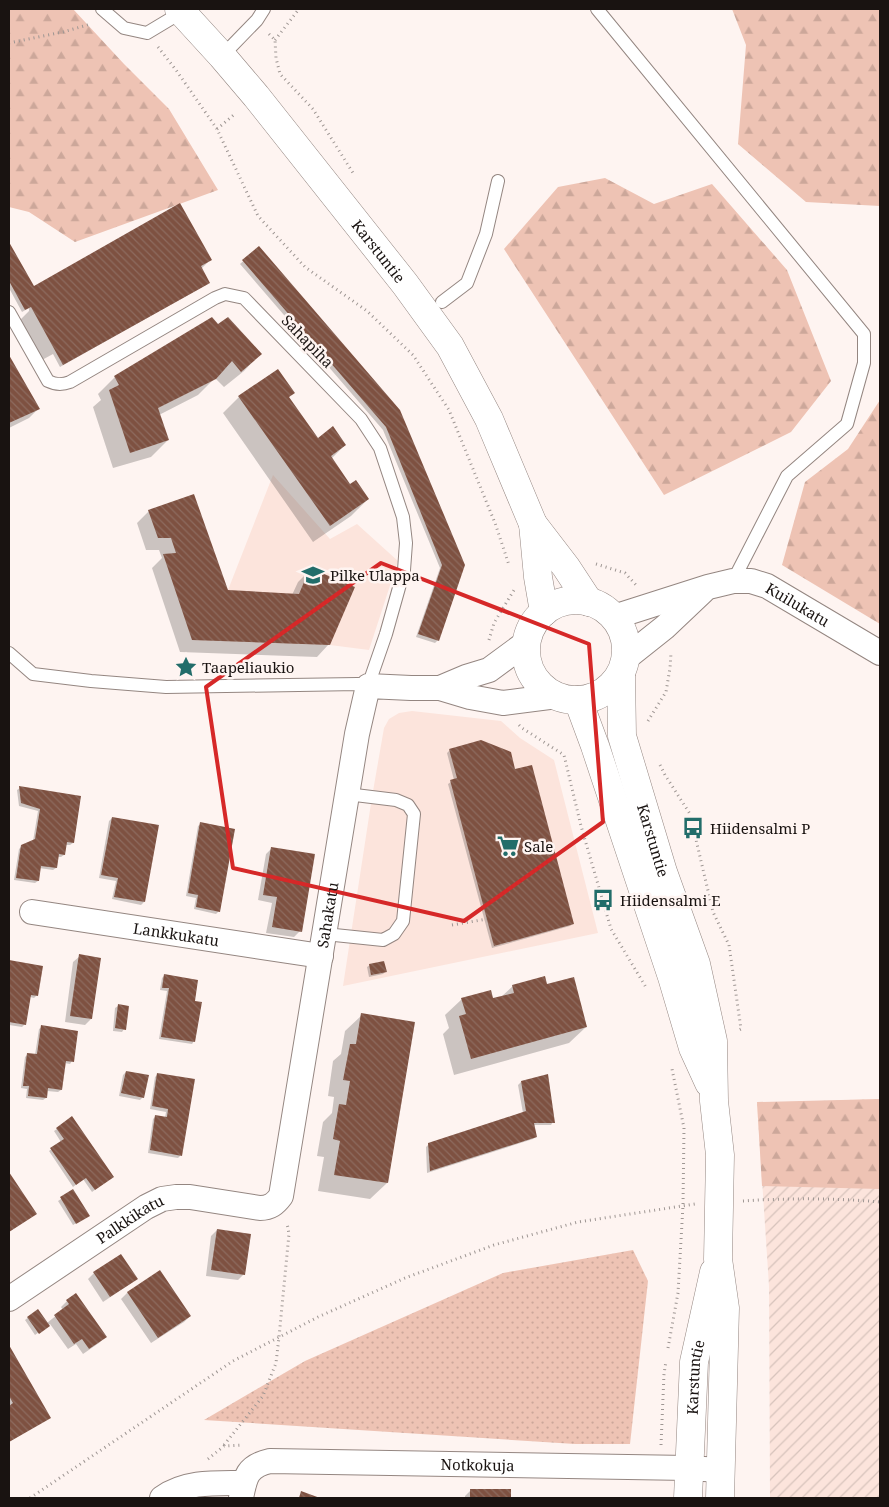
<svg xmlns="http://www.w3.org/2000/svg" width="889" height="1507" font-family="'Noto Serif',serif">
	<style>
		.built { fill: #fce4dc }
		.industrial { fill: url(#industrial-furrows) }
		.grass { fill: url(#grass-dots) }
		.forest { fill: url(#forest-firs) }
		.shadow { fill: #0003 }
		.building { fill: url(#building-back-hatch) }
		.lines { fill: none; stroke-linecap: round; stroke-linejoin: round }
		.lane-casing { stroke: #948681; stroke-width: 14 }
		.street-casing { stroke: #948681; stroke-width: 26 }
		.secondary-casing { stroke: #948681; stroke-width: 29 }
		.path { stroke: #9e9693; stroke-width: 3; stroke-dasharray: 1 4; stroke-linecap: butt }
		.lane { stroke: #fff; stroke-width: 12 }
		.street { stroke: #fff; stroke-width: 24 }
		.secondary { stroke: #fff; stroke-width: 28 }
		.marked { fill: none; stroke: #d62828; stroke-width: 4; stroke-linejoin: round }
		.labels { text-anchor: middle; dominant-baseline: central; stroke-width: 5; stroke-linejoin: round; paint-order: stroke }
		.street-label { font-size: 15px; fill: #191311; stroke: #fef4f1 }
		.poi-label { font-size: 15px; fill: #191311; stroke: #fef4f1; text-anchor: start }
	</style>
	<defs>
		<pattern id="industrial-furrows" width="10" height="10" patternUnits="userSpaceOnUse" patternTransform="scale(1.25)"><rect width="10" height="10" fill="#fce4dc"/><path d="M-1 1l2-2M0 10L10 0M9 11l2-2" fill="none" stroke="#d7c3bc"/></pattern>
		<pattern id="grass-dots" width="8" height="8" patternUnits="userSpaceOnUse" patternTransform="scale(1.25)"><rect width="8" height="8" fill="#eec3b4"/><path d="M2 2h.1M6 6h.1" fill="none" stroke="#cca79a" stroke-width="1.8" stroke-linecap="round"/></pattern>
		<pattern id="forest-firs" width="22" height="20" patternUnits="userSpaceOnUse" patternTransform="scale(1.25)"><rect width="22" height="20" fill="#eec3b4"/><path d="M5 1l3.5 6h-7zM16 11l3.5 6h-7z" fill="#cca79a"/></pattern>
		<pattern id="building-back-hatch" width="6" height="6" patternUnits="userSpaceOnUse" patternTransform="scale(1.25)"><rect width="6" height="6" fill="#7e5141"/><path d="M-1 5l2 2M0 0l6 6M5-1l2 2" fill="none" stroke="#8d6b5f"/></pattern>
	</defs>
	<rect width="100%" height="100%" fill="#fef4f1"/>
	<path class="built" d="M 273,475 L 330,539 L 357,524 L 398,561 L 369,650 L 330,645 L 192,640 L 228,590 Z
		M 412,711 L 501,721 L 520,738 L 554,760 L 598,933 L 343,986 L 372,797 L 384,728 L 389,719 L 399,713 Z"/>
	<path class="industrial" d="M 880,1099 L 880,1498 L 770,1498 L 769,1286 L 757,1103 Z"/>
	<path class="grass" d="M 633,1250 L 648,1281 L 630,1444 L 575,1444 L 204,1420 L 305,1361 L 503,1273 Z"/>
	<path class="forest" d="M 9,9 L 73,9 L 124,64 L 169,109 L 218,190 L 75,242 L 29,212 L 9,207 Z
		M 732,9 L 880,9 L 880,206 L 806,202 L 738,144 L 746,45 Z
		M 605,178 L 654,204 L 712,184 L 787,270 L 831,381 L 791,432 L 664,495 L 504,249 L 558,187 Z
		M 880,400 L 880,624 L 782,565 L 805,482 L 848,449 Z
		M 880,1099 L 880,1189 L 762,1186 L 757,1102 Z"/>
	<path class="shadow" d="M 9,244 L 34,288 L 211,259 L 201,269 L 206,285 L 60,367 L 53,354 L 42,360 L 20,320 L 29,311 L 29,308 L 22,312 L 9,288 Z
		M 259,247 L 399,411 L 464,565 L 438,640 L 435,643 L 416,637 L 440,568 L 383,430 L 240,264 Z
		M 212,318 L 218,326 L 260,354 L 244,371 L 224,387 L 215,378 L 198,395 L 159,415 L 168,440 L 151,457 L 113,468 L 93,407 L 101,400 L 98,394 L 115,377 Z
		M 9,357 L 38,409 L 29,418 L 9,428 Z
		M 293,393 L 288,398 L 317,439 L 345,445 L 331,459 L 350,486 L 368,499 L 351,516 L 313,542 L 223,413 L 239,397 Z
		M 149,511 L 227,591 L 292,595 L 298,582 L 310,570 L 329,644 L 317,657 L 180,652 L 152,568 L 162,558 L 159,550 L 146,550 L 137,523 Z
		M 450,750 L 514,771 L 573,924 L 570,926 L 492,948 L 448,784 L 454,780 L 447,753 Z
		M 20,788 L 73,843 L 70,845 L 66,845 L 64,855 L 61,857 L 58,857 L 56,868 L 53,870 L 39,868 L 38,881 L 35,883 L 14,880 L 19,849 L 22,846 L 33,841 L 38,811 L 19,806 L 17,790 Z
		M 112,818 L 144,902 L 141,905 L 112,899 L 116,881 L 99,878 L 109,821 Z
		M 201,824 L 219,911 L 216,914 L 194,909 L 196,898 L 186,896 L 198,826 Z
		M 272,848 L 300,931 L 294,937 L 266,933 L 272,903 L 258,900 L 266,854 Z
		M 80,956 L 91,1019 L 85,1025 L 65,1022 L 73,962 Z
		M 9,961 L 42,967 L 37,995 L 34,998 L 30,997 L 25,1024 L 22,1027 L 9,1025 Z
		M 370,965 L 385,972 L 383,974 L 369,977 L 367,967 Z
		M 164,976 L 194,1041 L 192,1044 L 159,1039 L 167,991 L 160,990 L 162,978 Z
		M 513,986 L 547,986 L 586,1027 L 569,1043 L 454,1075 L 443,1034 L 449,1028 L 445,1015 L 462,999 L 492,1000 L 501,997 Z
		M 118,1006 L 124,1029 L 122,1032 L 113,1031 L 115,1008 Z
		M 362,1015 L 387,1183 L 370,1199 L 318,1191 L 324,1157 L 317,1156 L 323,1122 L 332,1113 L 334,1097 L 328,1096 L 333,1061 L 341,1054 L 345,1031 Z
		M 42,1027 L 72,1061 L 70,1064 L 64,1063 L 61,1090 L 58,1092 L 47,1091 L 46,1098 L 43,1100 L 26,1098 L 27,1089 L 21,1088 L 25,1057 L 28,1054 L 35,1055 L 39,1029 Z
		M 126,1072 L 143,1097 L 140,1100 L 119,1096 L 123,1075 Z
		M 158,1074 L 193,1080 L 181,1155 L 178,1158 L 148,1153 L 153,1119 L 156,1116 L 165,1118 L 166,1112 L 150,1109 L 155,1077 Z
		M 521,1082 L 553,1122 L 551,1125 L 534,1125 L 536,1137 L 533,1139 L 427,1173 L 426,1147 L 429,1144 L 523,1113 L 518,1085 Z
		M 57,1129 L 110,1179 L 92,1192 L 83,1179 L 73,1187 L 49,1151 L 61,1142 L 54,1131 Z
		M 9,1174 L 35,1214 L 9,1232 Z
		M 73,1191 L 85,1218 L 73,1225 L 58,1201 Z
		M 217,1230 L 244,1274 L 238,1280 L 206,1276 L 211,1236 Z
		M 160,1271 L 190,1316 L 184,1322 L 151,1343 L 121,1299 L 127,1293 Z
		M 94,1273 L 136,1278 L 130,1284 L 103,1302 L 88,1279 Z
		M 67,1301 L 105,1337 L 99,1343 L 83,1354 L 76,1344 L 68,1349 L 50,1324 L 35,1335 L 25,1320 L 38,1310 L 47,1323 L 63,1310 L 61,1307 Z
		M 9,1348 L 49,1418 L 9,1442 L 9,1407 L 11,1406 L 9,1403 Z
		M 471,1490 L 510,1491 L 509,1498 L 465,1498 L 465,1496 Z"/>
	<path class="building" d="M 180,203 L 212,260 L 201,266 L 210,283 L 63,365 L 31,307 L 25,310 L 9,281 L 9,242 L 34,286 Z
		M 259,246 L 400,410 L 465,565 L 439,641 L 418,634 L 442,565 L 386,427 L 242,260 Z
		M 212,317 L 218,324 L 228,317 L 262,354 L 241,372 L 232,361 L 216,379 L 158,408 L 169,440 L 130,453 L 109,390 L 119,385 L 114,376 Z
		M 9,355 L 40,409 L 9,423 Z
		M 278,369 L 295,393 L 289,397 L 318,438 L 333,426 L 346,445 L 331,456 L 350,484 L 356,480 L 369,499 L 330,526 L 238,396 Z
		M 194,494 L 228,590 L 299,594 L 310,568 L 355,587 L 330,645 L 192,640 L 163,554 L 176,553 L 171,538 L 158,538 L 148,510 Z
		M 481,740 L 511,752 L 515,769 L 532,765 L 574,924 L 494,946 L 450,780 L 457,778 L 449,749 Z
		M 19,786 L 81,796 L 74,843 L 67,842 L 65,855 L 59,854 L 57,868 L 41,866 L 39,881 L 16,878 L 21,845 L 35,839 L 40,809 L 21,803 Z
		M 112,817 L 159,825 L 145,902 L 114,897 L 118,878 L 101,875 Z
		M 200,822 L 235,829 L 220,912 L 196,907 L 198,895 L 188,893 Z
		M 271,847 L 315,854 L 302,932 L 272,927 L 277,897 L 263,895 Z
		M 79,954 L 101,958 L 92,1019 L 70,1016 Z
		M 9,960 L 43,966 L 38,996 L 31,995 L 26,1025 L 9,1022 Z
		M 384,961 L 387,972 L 371,975 L 369,964 Z
		M 164,974 L 198,980 L 195,1001 L 202,1002 L 195,1042 L 161,1037 L 169,988 L 162,988 Z
		M 545,976 L 547,984 L 574,977 L 587,1027 L 471,1059 L 459,1016 L 466,1014 L 461,998 L 491,990 L 493,998 L 514,993 L 512,985 Z
		M 118,1004 L 129,1006 L 126,1030 L 115,1028 Z
		M 361,1013 L 415,1022 L 388,1183 L 334,1175 L 340,1141 L 333,1139 L 339,1104 L 346,1105 L 350,1081 L 343,1080 L 350,1044 L 356,1044 Z
		M 41,1025 L 78,1031 L 74,1062 L 66,1061 L 62,1090 L 48,1088 L 47,1098 L 28,1096 L 29,1086 L 23,1086 L 27,1053 L 37,1054 Z
		M 126,1071 L 149,1075 L 144,1098 L 121,1093 Z
		M 157,1073 L 195,1079 L 182,1156 L 150,1150 L 155,1115 L 167,1117 L 168,1109 L 152,1106 Z
		M 548,1074 L 555,1123 L 534,1123 L 537,1137 L 430,1171 L 428,1143 L 526,1111 L 521,1081 Z
		M 72,1116 L 114,1177 L 95,1190 L 86,1178 L 76,1185 L 50,1148 L 64,1139 L 56,1128 Z
		M 9,1172 L 37,1214 L 9,1232 Z
		M 73,1189 L 90,1216 L 76,1224 L 60,1197 Z
		M 217,1229 L 251,1234 L 245,1275 L 211,1270 Z
		M 121,1254 L 138,1279 L 110,1297 L 93,1272 Z
		M 160,1270 L 191,1316 L 158,1338 L 127,1292 Z
		M 76,1293 L 107,1337 L 89,1349 L 82,1339 L 74,1344 L 54,1315 L 69,1304 L 66,1300 Z
		M 38,1309 L 50,1326 L 39,1334 L 27,1317 Z
		M 9,1345 L 51,1418 L 9,1442 L 9,1406 L 13,1403 L 9,1396 Z
		M 470,1489 L 511,1489 L 511,1498 L 470,1498 Z
		M 301,1491 L 320,1498 L 299,1498 Z"/>
	<g class="lines">
		<g class="lane-casing">
			<path id="lane" d="M 102,9 L 124,28 L 147,33 L 182,12
				M 597,9 L 864,334 L 864,363 L 847,424 L 787,476 L 733,581
				M 222,56 L 257,20 L 264,9
				M 442,302 L 467,283 L 486,234 L 498,181
				M 9,312 L 48,381 C 56,385 62,385 70,382 L 215,298 L 225,294 L 244,298 L 361,419 L 380,448 L 403,517 L 406,543 L 404,570 L 386,634 L 368,686 L 358,684 L 166,687 L 91,681 L 33,674 L 9,653
				M 325,934 L 383,940 L 394,934 L 403,921 L 414,814 L 408,805 L 396,800 L 347,794"/>
		</g>
		<g class="street-casing">
			<g id="street">
				<path id="s1" d="M 614,617 L 708,587 L 733,581 L 751,581 L 767,586 L 880,653"/>
				<path d="M 626,658 L 665,627 L 703,591"/>
				<path d="M 440,688 L 466,677 L 489,670 L 527,642"/>
				<path id="s2" d="M 32,912 L 321,956"/>
				<path id="s3" d="M 9,1299 L 146,1207 L 162,1199 L 176,1197 L 190,1197 L 260,1208 C 270,1208 275,1204 281,1196 L 357,734 L 368,686 L 411,688 L 440,688 L 470,697 L 503,703 L 557,696"/>
				<path d="M 162,1498 C 186,1481 215,1483 244,1483"/>
				<path id="s4" d="M 241,1498 C 245,1477 247,1466 270,1461 L 688,1468 L 720,1470"/>
			</g>
		</g>
		<g class="secondary-casing">
			<g id="secondary">
				<path id="s5" d="M 179,9 L 222,56 L 256,96 L 405,284 L 450,346 L 489,419 L 533,524 L 566,567 L 589,602"/>
				<path d="M 533,524 L 538,577 L 544,612"/>
				<circle cx="576" cy="650" r="50"/>
				<path id="s6" d="M 621,673 L 622,736 L 663,872 L 696,964 L 713,1041 L 714,1101 L 720,1155 L 718,1259 L 725,1308 L 720,1498"/>
				<path d="M 578,700 L 595,746 L 672,977 L 693,1048 L 709,1083"/>
				<path id="s7" d="M 688,1498 L 694,1362 L 714,1272"/>
			</g>
		</g>
		<path class="path" d="M 269,34 L 275,40 L 276,58 L 280,74 L 313,109 L 353,173
			M 275,40 L 299,9
			M 9,43 L 63,32 L 91,24
			M 158,47 L 176,70 L 217,129 L 258,216 L 305,267 L 367,311 L 413,355 L 449,410 L 495,523 L 509,565
			M 217,129 L 236,113
			M 596,564 L 625,573 L 636,585
			M 489,640 L 494,623 L 514,590
			M 648,721 L 666,692 L 670,668 L 671,653
			M 519,725 L 522,728 L 564,755 L 581,826 L 611,929 L 647,989
			M 660,765 L 665,775 L 690,814 L 713,912 L 729,945 L 741,1029 L 737,1031
			M 452,925 L 487,919
			M 743,1201 C 787,1198 836,1198 880,1202
			M 668,1348 L 678,1293 L 683,1205 L 684,1128 L 672,1069
			M 224,1445 L 263,1396 L 276,1363 L 279,1337 L 289,1234 L 287,1223
			M 661,1445 L 664,1374 L 666,1361
			M 208,1459 L 224,1446 L 242,1445
			M 30,1498 L 233,1361 L 318,1317 L 405,1278 L 494,1245 L 578,1222 L 695,1204"/>
		<use href="#lane" class="lane"/>
		<use href="#street" class="street"/>
		<use href="#secondary" class="secondary"/>
	</g>
	<path class="marked" d="M 381,563 L 589,644 L 603,822 L 464,921 L 233,868 L 206,687 Z"/>
	<defs>
		<g id="school-bare" transform="scale(1.725)"><path d="M0-5L7-2L0 1L-7-2ZM-4 1L0 2.5L4 1V4Q0 6-4 4Z" fill="#226d6a" stroke="#fef4f1" stroke-width="2.5" paint-order="stroke"/></g>
		<g id="sight-bare" transform="scale(1.725)"><path d="M0-6L1.8-2.2L6-1.7L2.9 1.2L3.7 5.4L0 3.3L-3.7 5.4L-2.9 1.2L-6-1.7L-1.8-2.2Z" fill="#226d6a" stroke="#fef4f1" stroke-width="2.5" paint-order="stroke"/></g>
		<g id="bus-bare" transform="scale(1.725)"><path d="M-5-6H5V4H4V6H2V4H-2V6H-4V4H-5ZM-3.5-4V0h7V-4ZM-3.5 1.2v1.5H-2V1.2ZM2 1.2v1.5H3.5V1.2Z" fill="#226d6a" stroke="#fef4f1" stroke-width="2.5" paint-order="stroke"/></g>
		<g id="supermarket-bare" transform="scale(1.725)"><path d="M-6-5.5h2.5l.6 2H6L4.5 2H-2.5L-4.4-4H-6ZM-1.5 3.2a1.3 1.3 0 1 0 .1 0ZM3 3.2a1.3 1.3 0 1 0 .1 0Z" fill="#226d6a" stroke="#fef4f1" stroke-width="2.5" paint-order="stroke"/></g>
	</defs>
	<g fill-rule="evenodd">
		<use href="#school-bare" x="313" y="575"/>
		<use href="#sight-bare" x="186" y="667"/>
		<use href="#bus-bare" x="693" y="828"/>
		<use href="#supermarket-bare" x="508" y="846"/>
		<use href="#bus-bare" x="603" y="900"/>
	</g>
	<g class="labels">
		<g class="street-label">
			<text stroke="none"><textPath href="#s5" startOffset="314">Karstuntie</textPath></text>
			<text transform="translate(308 341) rotate(46)">Sahapiha</text>
			<text stroke="none"><textPath href="#s1" startOffset="195">Kuilukatu</textPath></text>
			<text stroke="none"><textPath href="#s6" startOffset="172">Karstuntie</textPath></text>
			<text stroke="none"><textPath href="#s3" startOffset="592">Sahakatu</textPath></text>
			<text stroke="none"><textPath href="#s2" startOffset="146">Lankkukatu</textPath></text>
			<text stroke="none"><textPath href="#s3" startOffset="145">Palkkikatu</textPath></text>
			<text stroke="none"><textPath href="#s7" startOffset="121">Karstuntie</textPath></text>
			<text stroke="none"><textPath href="#s4" startOffset="259">Notkokuja</textPath></text>
		</g>
		<g class="poi-label">
			<text x="330" y="575">Pilke Ulappa</text>
			<text x="202" y="667">Taapeliaukio</text>
			<text x="710" y="828">Hiidensalmi P</text>
			<text x="524" y="846">Sale</text>
			<text x="620" y="900">Hiidensalmi E</text>
		</g>
	</g>
	<rect width="889" height="1507" fill="none" stroke="#191311" stroke-width="20"/>
</svg>
